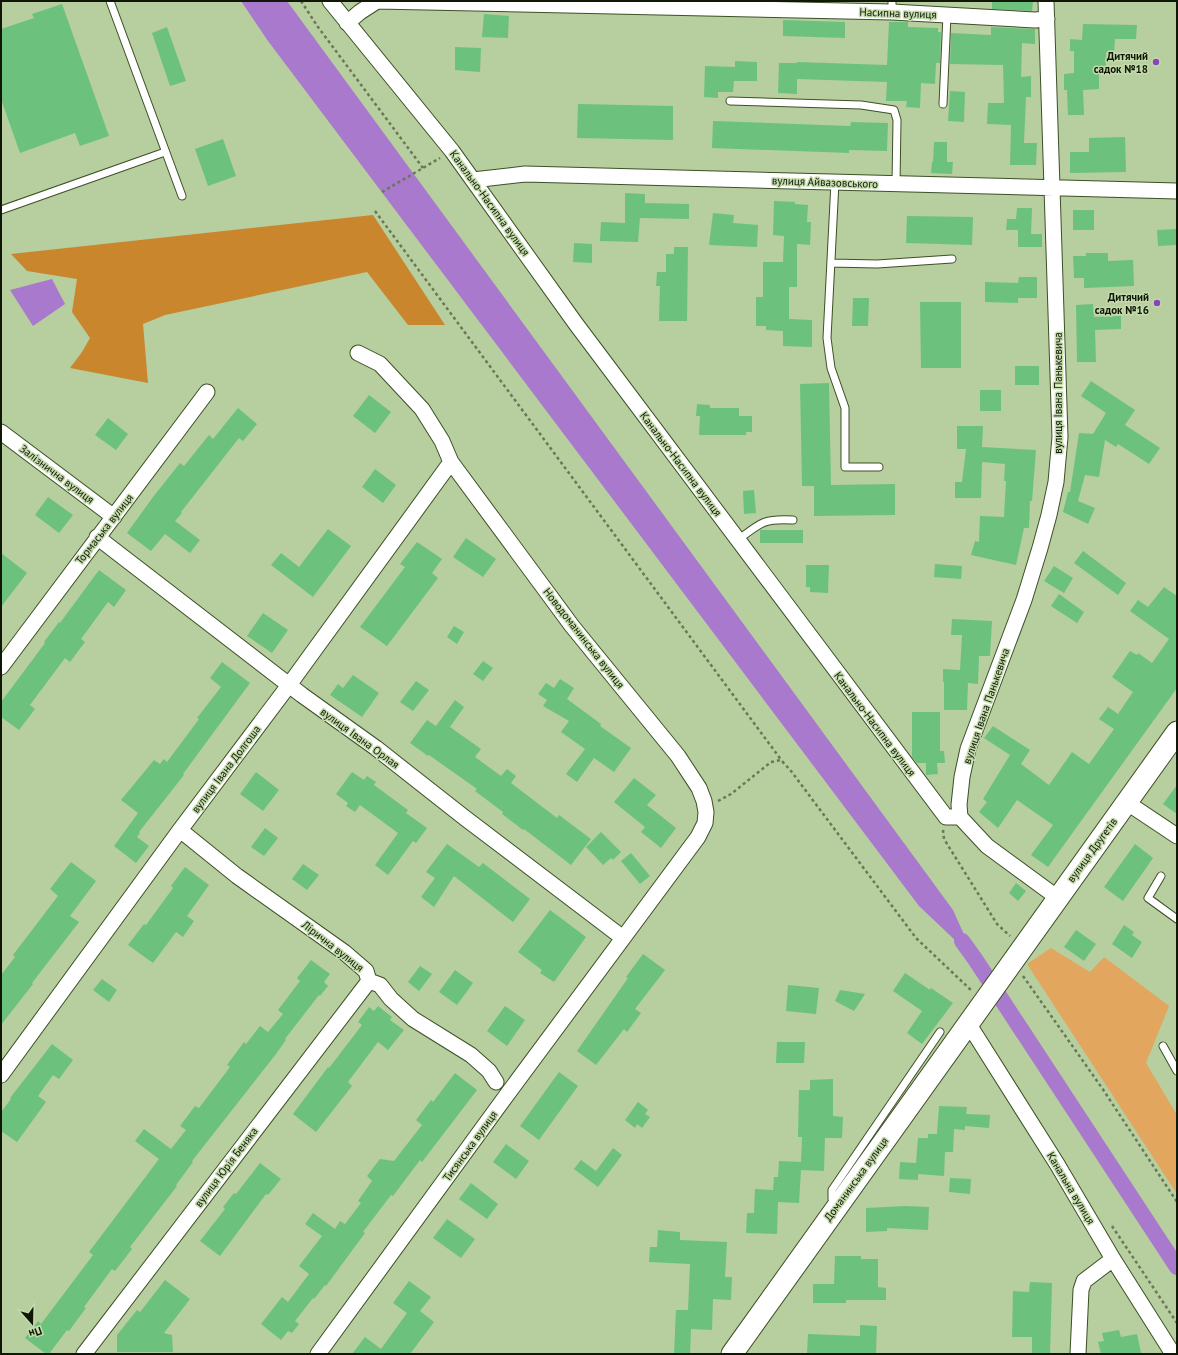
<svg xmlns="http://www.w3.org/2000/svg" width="1178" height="1355" font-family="'PT Sans',sans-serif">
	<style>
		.green { fill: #e2a65f }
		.forest { fill: #c9862d }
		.water { fill: #a879cc }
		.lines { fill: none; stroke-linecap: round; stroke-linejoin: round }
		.canal { stroke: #a879cc; stroke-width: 16 }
		.building { fill: #6cc27d }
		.lane-casing { stroke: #3d5027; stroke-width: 9 }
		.street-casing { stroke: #3d5027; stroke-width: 17 }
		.secondary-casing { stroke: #3d5027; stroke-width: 23 }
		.path { stroke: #697858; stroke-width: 2.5; stroke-dasharray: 3 3; stroke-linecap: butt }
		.lane { stroke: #fff; stroke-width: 7 }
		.street { stroke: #fff; stroke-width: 15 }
		.secondary { stroke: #fff; stroke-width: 21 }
		.poi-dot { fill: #8944b7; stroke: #c4dbac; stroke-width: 1.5 }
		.labels { text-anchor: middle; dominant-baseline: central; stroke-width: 3; stroke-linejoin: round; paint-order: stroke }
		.street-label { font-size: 11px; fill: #101707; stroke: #c4dbac }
		.poi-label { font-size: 11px; font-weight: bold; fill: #101707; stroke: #c4dbac; text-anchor: end }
	</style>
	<rect width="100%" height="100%" fill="#b7ce9f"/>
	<path class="green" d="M 1051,948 L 1090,972 L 1104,957 L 1169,1006 L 1146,1063 L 1177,1115 L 1177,1194 L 1027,964 Z"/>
	<path class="forest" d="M 373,215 L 445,325 L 408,325 L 367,272 L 165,315 L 143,324 L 148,383 L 70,368 L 82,352 L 90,338 L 72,312 L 77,279 L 27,271 L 11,254 Z"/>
	<path class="water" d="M 241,1 L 287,1 L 953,910 L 975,959 L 919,906 L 268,41 Z
		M 52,279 L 65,304 L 33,326 L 10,290 Z"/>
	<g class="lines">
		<path class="canal" d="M 962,941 L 975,959 L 1177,1267"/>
	</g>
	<path class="building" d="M 992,1 L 1033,1 L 1032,11 L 992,9 Z
		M 62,4 L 109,136 L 80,146 L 75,133 L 20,153 L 1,99 L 1,29 L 34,18 L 32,14 Z
		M 484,14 L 509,16 L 508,38 L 482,37 Z
		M 783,20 L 845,22 L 845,38 L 783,36 Z
		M 889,22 L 908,22 L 908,27 L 938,28 L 938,32 L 941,32 L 940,63 L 936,63 L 935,84 L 921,83 L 920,108 L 906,107 L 907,101 L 886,101 L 887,82 L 797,79 L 797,94 L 778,93 L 779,63 L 797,63 L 797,62 L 887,65 Z
		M 1083,24 L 1137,25 L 1136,39 L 1115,39 L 1114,53 L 1106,52 L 1106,71 L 1099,71 L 1099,89 L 1083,90 L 1084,115 L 1068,115 L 1067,90 L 1064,90 L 1064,74 L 1074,73 L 1074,51 L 1070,51 L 1070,39 L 1082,40 Z
		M 167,27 L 186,81 L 170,86 L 152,33 Z
		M 991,27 L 1035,29 L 1035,44 L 1022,43 L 1021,77 L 1031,76 L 1031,97 L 1026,97 L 1024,143 L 1037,143 L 1036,165 L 1010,165 L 1011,125 L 987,124 L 988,103 L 1004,103 L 1003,65 L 950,64 L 951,33 L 991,35 Z
		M 455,47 L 481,48 L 480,72 L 455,70 Z
		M 735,61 L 757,62 L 757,81 L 734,81 L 733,92 L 718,92 L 718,98 L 704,97 L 705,66 L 735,67 Z
		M 950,91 L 965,92 L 964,122 L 948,121 Z
		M 578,104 L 673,106 L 673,140 L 577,138 Z
		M 713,121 L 850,126 L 851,122 L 888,123 L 887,151 L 849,150 L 849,153 L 712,148 Z
		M 1125,137 L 1126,172 L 1070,173 L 1070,152 L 1089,152 L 1089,138 Z
		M 223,139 L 236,176 L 208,186 L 195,149 Z
		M 934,142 L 947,142 L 947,162 L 953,162 L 952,174 L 931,173 L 932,162 L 933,162 Z
		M 625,193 L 645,194 L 645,203 L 689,204 L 689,219 L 640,218 L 638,242 L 600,241 L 601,222 L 625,223 Z
		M 774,201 L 795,202 L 795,204 L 808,205 L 807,222 L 811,222 L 810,245 L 797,244 L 797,287 L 789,287 L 789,319 L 812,320 L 812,347 L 783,346 L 783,331 L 766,330 L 766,326 L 756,326 L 756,297 L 763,297 L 763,262 L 783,262 L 784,236 L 773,235 Z
		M 1017,208 L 1032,208 L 1031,234 L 1042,234 L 1042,247 L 1018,247 L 1018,230 L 1006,230 L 1007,219 L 1016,219 Z
		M 1073,210 L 1094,210 L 1094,230 L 1073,230 Z
		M 713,213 L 734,215 L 733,223 L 758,225 L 757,247 L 709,245 Z
		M 907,216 L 973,217 L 972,245 L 906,243 Z
		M 1177,229 L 1177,245 L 1158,246 L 1157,230 Z
		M 574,243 L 592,244 L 592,263 L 573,262 Z
		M 674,247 L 688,247 L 687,321 L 659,321 L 660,286 L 656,286 L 657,272 L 666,272 L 666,254 L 674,254 Z
		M 1086,253 L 1108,253 L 1108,261 L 1133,260 L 1134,286 L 1084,288 L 1084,278 L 1074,278 L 1073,256 L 1086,256 Z
		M 1019,277 L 1037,277 L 1037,298 L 1018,298 L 1018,303 L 985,302 L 985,282 L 1018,283 Z
		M 853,298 L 869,298 L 868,326 L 852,326 Z
		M 920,302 L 961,302 L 961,368 L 921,368 Z
		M 1093,304 L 1094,317 L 1121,316 L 1121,329 L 1095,330 L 1096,362 L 1077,362 L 1076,305 Z
		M 1015,366 L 1039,366 L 1039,385 L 1015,385 Z
		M 1091,381 L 1135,410 L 1125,425 L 1160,448 L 1149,464 L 1118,444 L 1116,447 L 1105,440 L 1099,477 L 1085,475 L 1078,501 L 1095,508 L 1088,524 L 1063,512 L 1068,492 L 1070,492 L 1079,433 L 1093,434 L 1106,413 L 1081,396 Z
		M 829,383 L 831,485 L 895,484 L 895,515 L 814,516 L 814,486 L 802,486 L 800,384 Z
		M 980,390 L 1001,390 L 1001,411 L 980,411 Z
		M 369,395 L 391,412 L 375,433 L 353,416 Z
		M 697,404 L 710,405 L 710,408 L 739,408 L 739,416 L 752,416 L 752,432 L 746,432 L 746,435 L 699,435 L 700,416 L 696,416 Z
		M 238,408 L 257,424 L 243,441 L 239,438 L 181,512 L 182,513 L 175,521 L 200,540 L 190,553 L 165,534 L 151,551 L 127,533 L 153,497 L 180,463 L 184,466 L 209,435 L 213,439 Z
		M 108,418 L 128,434 L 116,450 L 95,435 Z
		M 957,426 L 983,426 L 982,447 L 1036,450 L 1032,501 L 1030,501 L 1029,528 L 1024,528 L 1016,565 L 971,555 L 975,541 L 979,542 L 980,516 L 1004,517 L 1006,481 L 1004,481 L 1005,464 L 982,462 L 981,498 L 955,498 L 955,482 L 962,482 L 966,449 L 957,449 Z
		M 375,469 L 396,485 L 383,503 L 362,487 Z
		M 754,490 L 756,513 L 744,514 L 743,491 Z
		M 48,497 L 73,515 L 59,533 L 35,515 Z
		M 328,529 L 351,546 L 313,597 L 271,565 L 281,553 L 299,567 Z
		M 760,530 L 803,530 L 803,543 L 760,543 Z
		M 466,538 L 496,559 L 483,577 L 453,557 Z
		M 417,542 L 442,559 L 432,573 L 438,578 L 387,646 L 360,627 L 405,567 L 400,564 Z
		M 1083,551 L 1126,583 L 1118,595 L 1074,563 Z
		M 1,553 L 27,573 L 1,607 Z
		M 935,564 L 962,566 L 961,579 L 934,577 Z
		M 806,565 L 829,565 L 828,593 L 810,592 L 810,587 L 806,587 Z
		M 1054,566 L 1073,578 L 1064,593 L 1044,581 Z
		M 99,570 L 126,590 L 114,607 L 108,602 L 81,639 L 85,642 L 70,662 L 65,658 L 30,705 L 35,709 L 19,730 L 1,717 L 1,702 L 45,643 L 44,642 L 59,622 L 60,623 Z
		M 1164,587 L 1177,596 L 1177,688 L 1048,867 L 1031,855 L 1053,825 L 1017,800 L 998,828 L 979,812 L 987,802 L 983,799 L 1010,755 L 984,738 L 993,726 L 1030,750 L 1021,764 L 1049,785 L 1072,752 L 1089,764 L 1114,729 L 1099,719 L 1108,707 L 1118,714 L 1133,692 L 1112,677 L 1130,651 L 1137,655 L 1138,653 L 1152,663 L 1169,639 L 1130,611 L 1138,600 L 1148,607 Z
		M 1059,594 L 1084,612 L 1077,623 L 1051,606 Z
		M 263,613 L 288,630 L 272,653 L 247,636 Z
		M 952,619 L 992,621 L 990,656 L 979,656 L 978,684 L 968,683 L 967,710 L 944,710 L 944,682 L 943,682 L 943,669 L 960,670 L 962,635 L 951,635 Z
		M 454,626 L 464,632 L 457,644 L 447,637 Z
		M 483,661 L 493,668 L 483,681 L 473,674 Z
		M 222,662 L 250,683 L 183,774 L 184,775 L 139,832 L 140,833 L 137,837 L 149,846 L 136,863 L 114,846 L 138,813 L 121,800 L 154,760 L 160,764 L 164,759 L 167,762 L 199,719 L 197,718 L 221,687 L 210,678 Z
		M 353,675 L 379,693 L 362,717 L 330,695 L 338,684 L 343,688 Z
		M 560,679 L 574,688 L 567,699 L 601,724 L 600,726 L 631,748 L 614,772 L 594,758 L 577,782 L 566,774 L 585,749 L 561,732 L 569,721 L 543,706 L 547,700 L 538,694 L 546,683 L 554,688 Z
		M 416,681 L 429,690 L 413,711 L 400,702 Z
		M 455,700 L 464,707 L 450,727 L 481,749 L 475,757 L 501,776 L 507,769 L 516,776 L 511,783 L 557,818 L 559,815 L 591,839 L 571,865 L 524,829 L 523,830 L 502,814 L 503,812 L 475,791 L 477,789 L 429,755 L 428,756 L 410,743 L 427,720 L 436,726 Z
		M 912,712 L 940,712 L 940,751 L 944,751 L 945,763 L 937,763 L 938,774 L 926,775 L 926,763 L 917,763 L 912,757 Z
		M 256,772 L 279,790 L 263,811 L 240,794 Z
		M 352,772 L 364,780 L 367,776 L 376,782 L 374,785 L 408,810 L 406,813 L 427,828 L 416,843 L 413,841 L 388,875 L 375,865 L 398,833 L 360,805 L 355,812 L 346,806 L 348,803 L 336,794 Z
		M 634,778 L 656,795 L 647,805 L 676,828 L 661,848 L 641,832 L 645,827 L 614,802 Z
		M 1177,785 L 1177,814 L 1163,804 Z
		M 265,828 L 278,838 L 264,856 L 251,847 Z
		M 601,832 L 621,852 L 613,860 L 611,858 L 603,865 L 586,847 Z
		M 447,844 L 479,867 L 483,863 L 530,899 L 513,922 L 454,876 L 434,907 L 421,897 L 435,878 L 426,872 Z
		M 1135,844 L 1153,858 L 1123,901 L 1104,887 Z
		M 631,853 L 650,876 L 640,884 L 621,861 Z
		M 71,862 L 96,881 L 70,916 L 79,922 L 32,983 L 33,984 L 1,1025 L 1,975 L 15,957 L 13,955 L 58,896 L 50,889 Z
		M 303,864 L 319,875 L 307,890 L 292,879 Z
		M 185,867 L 209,885 L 187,916 L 194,921 L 183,937 L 176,932 L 153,963 L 128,945 L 144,924 L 146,925 L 173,888 L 171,886 Z
		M 1016,883 L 1026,891 L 1018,901 L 1009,893 Z
		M 550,910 L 586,937 L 554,982 L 540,973 L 542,970 L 518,952 Z
		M 1124,925 L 1134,932 L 1132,935 L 1142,942 L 1132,958 L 1112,944 Z
		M 1076,930 L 1096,944 L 1084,961 L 1064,947 Z
		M 643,954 L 665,970 L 635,1009 L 641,1013 L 627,1032 L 624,1029 L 596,1065 L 577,1051 L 628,978 L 626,977 Z
		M 311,960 L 330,974 L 324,982 L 328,986 L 320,996 L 319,995 L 285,1039 L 286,1040 L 276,1054 L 192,1161 L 193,1162 L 176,1185 L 177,1186 L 130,1247 L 132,1249 L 115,1271 L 112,1269 L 84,1307 L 86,1308 L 69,1331 L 67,1330 L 49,1354 L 46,1354 L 25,1338 L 38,1321 L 41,1324 L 93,1255 L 89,1252 L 159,1159 L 135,1141 L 144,1129 L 171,1149 L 186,1130 L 180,1126 L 195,1106 L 199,1108 L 230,1067 L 227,1065 L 244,1042 L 246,1044 L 260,1026 L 268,1032 L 283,1014 L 278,1010 L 300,981 L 297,978 Z
		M 420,966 L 432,974 L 419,991 L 408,982 Z
		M 455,970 L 473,983 L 457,1005 L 439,992 Z
		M 905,973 L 930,990 L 931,988 L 953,1003 L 922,1044 L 907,1033 L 922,1011 L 893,991 Z
		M 102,979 L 117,990 L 109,1002 L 93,990 Z
		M 788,985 L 819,988 L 816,1014 L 786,1011 Z
		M 840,990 L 865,994 L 854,1011 L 835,1001 Z
		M 378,1006 L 392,1017 L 390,1020 L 404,1030 L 388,1050 L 378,1042 L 348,1082 L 352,1086 L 316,1132 L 293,1114 L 328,1067 L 329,1068 L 362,1025 L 358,1022 L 369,1007 L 374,1011 Z
		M 505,1006 L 525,1020 L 507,1046 L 487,1031 Z
		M 777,1042 L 805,1042 L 804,1063 L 776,1063 Z
		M 52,1044 L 73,1060 L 59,1079 L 53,1075 L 38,1096 L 46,1102 L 17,1142 L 1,1131 L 1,1112 L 11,1099 L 10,1098 Z
		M 559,1072 L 578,1086 L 539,1140 L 520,1126 Z
		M 455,1073 L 477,1090 L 422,1162 L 420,1160 L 393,1196 L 391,1195 L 363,1232 L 365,1233 L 326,1286 L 325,1285 L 314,1299 L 313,1298 L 295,1321 L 299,1324 L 292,1333 L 288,1331 L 281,1340 L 261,1324 L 282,1297 L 288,1302 L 309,1274 L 299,1266 L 322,1236 L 305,1224 L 313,1213 L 335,1229 L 340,1221 L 345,1224 L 361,1203 L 358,1201 L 372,1181 L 367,1176 L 380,1159 L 394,1161 L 422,1125 L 416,1120 L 431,1100 L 433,1102 Z
		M 833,1079 L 833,1116 L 843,1117 L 842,1138 L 825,1138 L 824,1171 L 801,1170 L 799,1203 L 778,1202 L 777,1234 L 746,1233 L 747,1213 L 754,1213 L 755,1189 L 773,1190 L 774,1177 L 778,1177 L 779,1161 L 801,1162 L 802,1137 L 798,1137 L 799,1090 L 810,1090 L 810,1080 Z
		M 638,1102 L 648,1110 L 645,1114 L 650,1117 L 642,1128 L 637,1124 L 635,1128 L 625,1120 Z
		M 939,1106 L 967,1107 L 966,1114 L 990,1115 L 989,1128 L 965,1126 L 965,1130 L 954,1129 L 953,1152 L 945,1152 L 944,1176 L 918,1174 L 918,1180 L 899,1179 L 900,1162 L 916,1163 L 918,1138 L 928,1138 L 928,1134 L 937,1134 Z
		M 506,1144 L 529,1161 L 516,1179 L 493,1162 Z
		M 613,1148 L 622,1155 L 598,1187 L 574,1169 L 581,1160 L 596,1171 Z
		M 260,1163 L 281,1179 L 268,1195 L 266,1194 L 220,1256 L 200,1241 L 225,1209 L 223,1207 L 234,1193 L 236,1194 Z
		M 950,1178 L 971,1179 L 970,1194 L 949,1192 Z
		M 471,1183 L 498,1204 L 487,1219 L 459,1199 Z
		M 905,1206 L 929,1207 L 928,1230 L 887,1228 L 887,1231 L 866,1232 L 866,1208 Z
		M 447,1219 L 475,1239 L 461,1258 L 433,1238 Z
		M 658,1230 L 680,1232 L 680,1240 L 727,1242 L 725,1277 L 732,1277 L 731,1300 L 713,1299 L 712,1330 L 691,1329 L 690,1354 L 674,1354 L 676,1310 L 688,1310 L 690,1264 L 649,1262 L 650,1247 L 657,1247 Z
		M 835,1256 L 861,1256 L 861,1259 L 878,1259 L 878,1287 L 886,1288 L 886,1300 L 846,1300 L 846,1303 L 813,1303 L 813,1284 L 834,1284 Z
		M 165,1280 L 190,1299 L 164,1333 L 172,1335 L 173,1352 L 117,1352 L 117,1335 L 137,1310 L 140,1312 Z
		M 409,1281 L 431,1297 L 420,1311 L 434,1322 L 410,1354 L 352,1354 L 365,1337 L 381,1349 L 407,1313 L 393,1303 Z
		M 1030,1282 L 1052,1283 L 1050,1354 L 1032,1354 L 1032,1337 L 1012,1337 L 1013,1291 L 1029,1292 Z
		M 860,1325 L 877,1326 L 876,1354 L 807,1354 L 808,1334 L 860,1336 Z
		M 1119,1330 L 1121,1337 L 1137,1334 L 1141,1353 L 1134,1354 L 1101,1354 L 1098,1342 L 1104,1341 L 1102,1333 Z"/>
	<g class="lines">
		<g class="lane-casing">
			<path id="lane" d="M 110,1 L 182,196
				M 892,1 L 892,12
				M 730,101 L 861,105 L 894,110 L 897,120 L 896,184
				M 943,104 L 947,15
				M 835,182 L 827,338 L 831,368 L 845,408 L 845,467 L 879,467
				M 1,210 L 165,152
				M 831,263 L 877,264 L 952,259
				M 738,540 C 760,523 764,518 793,520
				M 1161,876 L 1148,898 L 1177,919
				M 1163,1046 L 1177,1071
				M 836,1202 L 832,1199 L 832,1190 L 940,1032"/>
		</g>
		<g class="street-casing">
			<path id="street" d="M 330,1 L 452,151 L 576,324 L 946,817 L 960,817 L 987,846 L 1058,898
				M 347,23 L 360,12 L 377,1 L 892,12 L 1035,20 L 1047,19
				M 473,180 L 525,174 L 1177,191
				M 1,432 L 114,517
				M 97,537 L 302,695 L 376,748 L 465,818 L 623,938
				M 1,667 L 207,392
				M 1126,802 L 1177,836
				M 960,817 L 959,805 L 962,777 L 968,749 L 1024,600 L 1040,548 L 1049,515 L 1056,482 L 1060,437 L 1046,1
				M 180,830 L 237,876 L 344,952 L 366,971 L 369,981 L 380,985 L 391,999 L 413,1019 L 471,1055 L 489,1071 L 496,1082
				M 968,1023 L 1057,1164 L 1113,1259 L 1173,1354
				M 1,1075 L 180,830 L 289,685 L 451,462
				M 84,1354 L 369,981
				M 318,1354 L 509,1092 L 698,837 L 705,823 L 706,812 L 704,801 L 699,788 L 678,756 L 572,626 L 451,462 L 442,441 L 422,409 L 380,364 L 358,353
				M 1078,1354 L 1081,1290 L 1084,1281 L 1113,1259"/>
		</g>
		<g class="secondary-casing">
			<path id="secondary" d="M 732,1354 L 1177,732"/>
		</g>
		<path class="path" d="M 301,1 L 318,27 L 423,168
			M 382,192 L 440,158
			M 375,211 L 782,761
			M 718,801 L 731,794 L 771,762 L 781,760 L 791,771 L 916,938 L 972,991
			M 943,830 L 944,839 L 997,924 L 1010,936
			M 1023,976 L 1102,1088 L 1177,1202
			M 1112,1226 L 1177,1323"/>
		<use href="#lane" class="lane"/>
		<use href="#street" class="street"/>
		<use href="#secondary" class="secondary"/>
	</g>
	<g class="poi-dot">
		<circle cx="1156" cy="62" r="4"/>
		<circle cx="1157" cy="303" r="4"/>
	</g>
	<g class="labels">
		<g class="street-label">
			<text transform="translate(898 13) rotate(2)">Насипна вулиця</text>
			<text transform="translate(825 182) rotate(2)">вулиця Айвазовського</text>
			<text transform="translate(490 203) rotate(54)">Канально-Насипна вулиця</text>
			<text transform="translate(1058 393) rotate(-90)">вулиця Івана Панькевича</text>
			<text transform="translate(681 464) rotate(53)">Канально-Насипна вулиця</text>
			<text transform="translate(57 474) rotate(37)">Залізнична вулиця</text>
			<text transform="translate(104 529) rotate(-52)">Тормаська вулиця</text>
			<text transform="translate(584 638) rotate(52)">Новодоманинська вулиця</text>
			<text transform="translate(986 706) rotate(-71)">вулиця Івана Панькевича</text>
			<text transform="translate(875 724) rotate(53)">Канально-Насипна вулиця</text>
			<text transform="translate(360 738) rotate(36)">вулиця Івана Орлая</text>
			<text transform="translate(226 769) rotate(-53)">вулиця Івана Долгоша</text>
			<text transform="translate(1092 850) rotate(-54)">вулиця Другетів</text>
			<text transform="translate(333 946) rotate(38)">Лірична вулиця</text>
			<text transform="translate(470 1146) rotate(-54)">Тисянська вулиця</text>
			<text transform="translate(226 1167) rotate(-53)">вулиця Юрія Беняка</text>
			<text transform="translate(856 1179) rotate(-54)">Доманинська вулиця</text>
			<text transform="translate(1071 1188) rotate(59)">Канальна вулиця</text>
		</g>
		<g class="poi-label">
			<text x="1148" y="56">Дитячий<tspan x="1148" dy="13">садок №18</tspan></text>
			<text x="1149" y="297">Дитячий<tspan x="1149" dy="13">садок №16</tspan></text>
		</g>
	</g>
	<rect width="1178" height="1355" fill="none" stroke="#101707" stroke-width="4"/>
	<g transform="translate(32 1323) rotate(160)" stroke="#c4dbac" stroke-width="3" paint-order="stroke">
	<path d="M0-3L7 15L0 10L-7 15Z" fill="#101707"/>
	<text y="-6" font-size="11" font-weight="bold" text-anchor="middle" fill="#101707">Пн</text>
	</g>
</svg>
